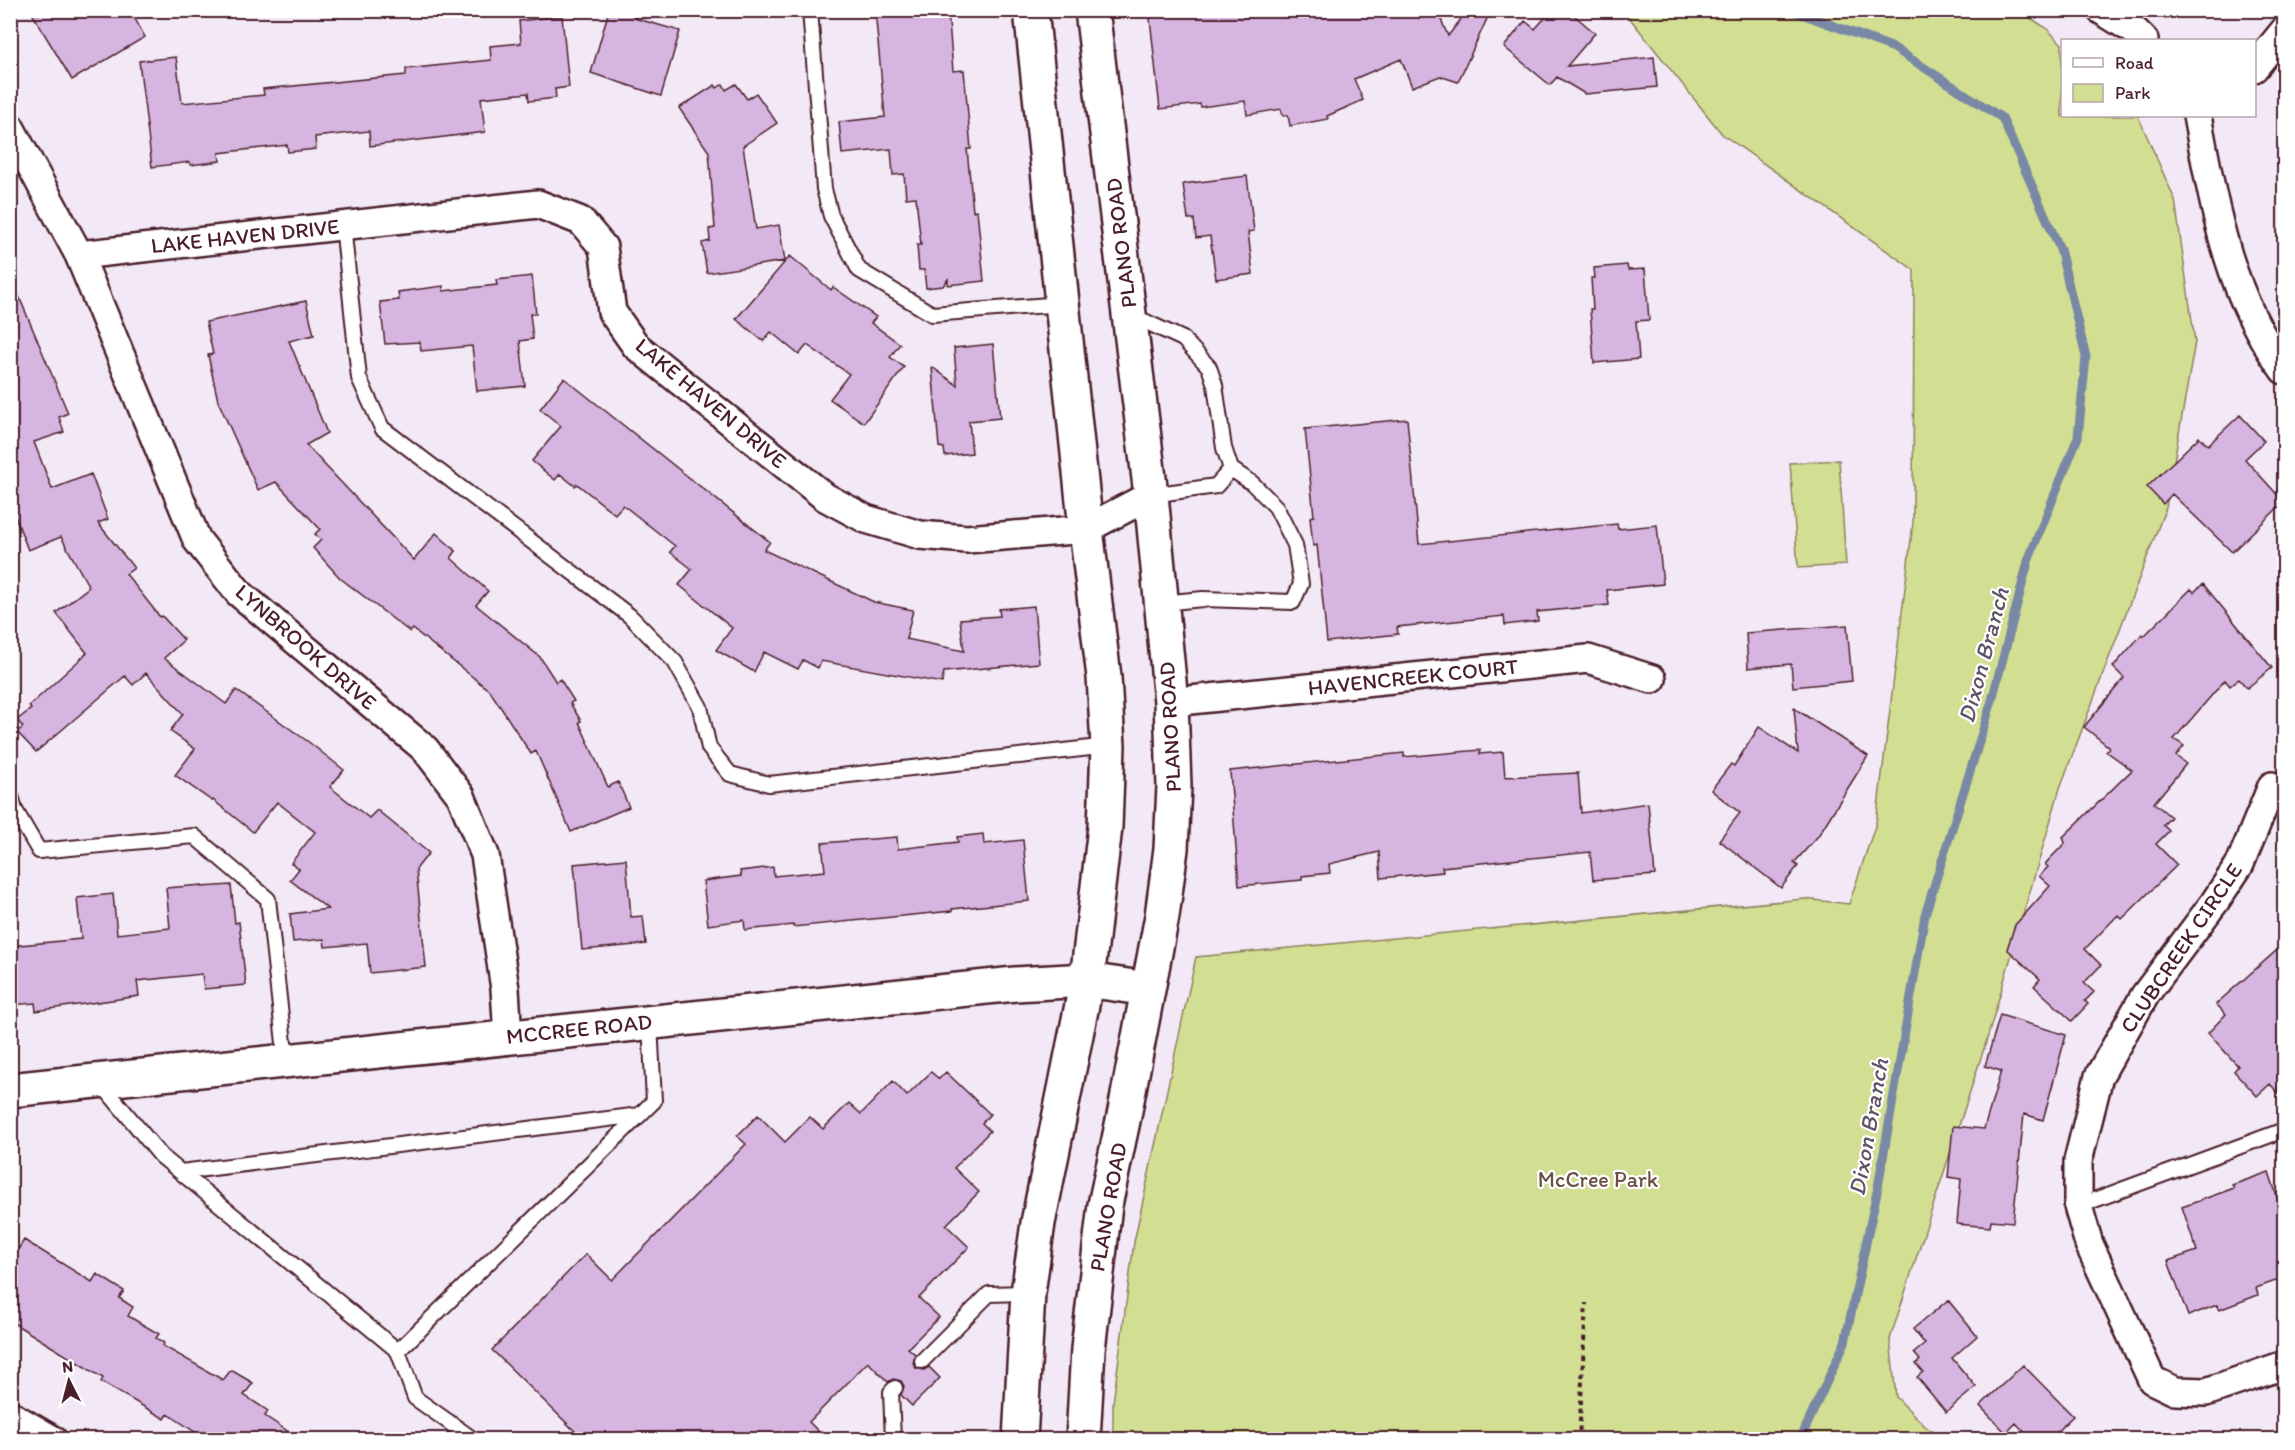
<svg xmlns="http://www.w3.org/2000/svg" width="2295" height="1450" font-family="Itim,sans-serif">
	<style>
		.green { fill: #d2df92; stroke: #8e7f5e; stroke-width: 1.5 }
		.lines { fill: none; stroke-linecap: round; stroke-linejoin: round }
		.stream { stroke: #7989a5; stroke-width: 9 }
		.building { fill: #d7b5e1; stroke: #4a1f2b; stroke-width: 1.5 }
		.lane-casing { stroke: #4a1f2b; stroke-width: 18 }
		.street-casing { stroke: #4a1f2b; stroke-width: 32 }
		.secondary-casing { stroke: #4a1f2b; stroke-width: 38 }
		.path { stroke: #4a1f2b; stroke-width: 4; stroke-dasharray: 4.5 4.5; stroke-linecap: butt }
		.lane { stroke: #fff; stroke-width: 14 }
		.street { stroke: #fff; stroke-width: 27 }
		.secondary { stroke: #fff; stroke-width: 33 }
		.labels { text-anchor: middle; dominant-baseline: central; stroke-width: 4.5; stroke-linejoin: round; paint-order: stroke }
		.street-label { font-size: 22px; fill: #4a1f2b; stroke: #fff }
		.park-label { font-size: 22px; fill: #6c4f45; stroke: #fff }
		.water-label { font-size: 24px; font-style: italic; fill: #625468; stroke: #fff }
	</style>
	<rect width="100%" height="100%" fill="#f3e9f6"/>
	<filter id="ink" filterUnits="userSpaceOnUse"><feTurbulence type="fractalNoise" baseFrequency=".0167" numOctaves="2"/><feDisplacementMap in="SourceGraphic" scale="12" xChannelSelector="R" yChannelSelector="G"/><feConvolveMatrix kernelMatrix="1 2 1 2 8 2 1 2 1" color-interpolation-filters="sRGB"/></filter>
	<g filter="url(#ink)">
		<path class="green" d="M 1624,11 L 2020,11 L 2046,28 L 2062,44 L 2062,116 L 2138,116 L 2175,200 L 2195,342 L 2166,507 L 2060,788 L 1988,1036 L 1890,1339 L 1896,1397 L 1925,1426 L 1943,1439 L 1113,1440 L 1113,1403 L 1134,1242 L 1196,957 L 1804,899 L 1849,904 L 1876,823 L 1913,523 L 1914,270 L 1722,134 Z
			M 1839,460 L 1846,565 L 1798,568 L 1790,463 Z"/>
		<g class="lines">
			<path class="stream" d="M 1791,10 L 1894,48 L 2002,118 L 2060,249 L 2086,357 L 2078,437 L 2029,558 L 1991,704 L 1925,915 L 1878,1187 L 1845,1342 L 1800,1440"/>
		</g>
		<path class="building" d="M 30,10 L 130,10 L 145,37 L 72,80 Z
			M 609,10 L 635,16 L 634,18 L 680,31 L 661,96 L 591,73 Z
			M 875,10 L 948,10 L 953,71 L 964,70 L 971,149 L 967,149 L 973,211 L 977,210 L 984,281 L 948,285 L 948,279 L 943,286 L 926,288 L 924,270 L 919,270 L 917,245 L 921,245 L 916,197 L 906,198 L 904,174 L 893,175 L 891,149 L 842,154 L 839,122 L 885,117 Z
			M 1149,10 L 1437,10 L 1448,36 L 1468,10 L 1491,10 L 1458,82 L 1440,76 L 1412,87 L 1401,59 L 1354,79 L 1363,100 L 1327,116 L 1328,119 L 1290,126 L 1288,115 L 1283,116 L 1281,109 L 1247,115 L 1245,101 L 1201,107 L 1200,104 L 1160,109 Z
			M 1552,10 L 1568,10 L 1595,33 L 1567,66 L 1654,57 L 1657,87 L 1585,94 L 1557,77 L 1550,85 L 1504,47 L 1525,21 L 1535,29 Z
			M 562,16 L 569,87 L 555,89 L 556,98 L 529,101 L 528,93 L 481,98 L 485,132 L 370,146 L 369,131 L 315,137 L 316,149 L 288,152 L 287,145 L 219,153 L 220,161 L 191,165 L 190,162 L 152,167 L 139,61 L 176,57 L 182,103 L 264,95 L 263,89 L 406,75 L 406,69 L 491,60 L 490,46 L 521,43 L 519,21 Z
			M 723,84 L 726,90 L 736,84 L 747,99 L 756,93 L 777,123 L 743,146 L 756,229 L 779,225 L 785,261 L 707,273 L 702,243 L 710,241 L 709,229 L 715,228 L 709,152 L 679,108 L 715,85 L 717,88 Z
			M 1247,176 L 1254,231 L 1248,232 L 1253,274 L 1216,279 L 1210,236 L 1196,238 L 1194,219 L 1188,219 L 1183,184 Z
			M 790,256 L 831,290 L 833,287 L 876,317 L 871,323 L 900,344 L 890,357 L 904,367 L 864,423 L 830,399 L 849,374 L 807,345 L 799,355 L 771,332 L 763,341 L 736,319 Z
			M 1627,265 L 1628,270 L 1645,269 L 1649,320 L 1636,321 L 1639,359 L 1594,363 L 1590,309 L 1593,309 L 1591,278 L 1595,278 L 1594,268 Z
			M 10,275 L 68,413 L 59,417 L 64,432 L 34,442 L 52,489 L 91,474 L 108,519 L 98,523 L 134,568 L 126,574 L 160,617 L 162,616 L 184,640 L 164,658 L 226,704 L 236,690 L 310,743 L 344,770 L 330,787 L 369,818 L 377,810 L 429,853 L 416,869 L 426,967 L 370,973 L 367,943 L 325,947 L 324,939 L 293,942 L 290,914 L 328,909 L 290,880 L 299,869 L 291,863 L 315,832 L 277,802 L 253,832 L 213,800 L 212,801 L 175,775 L 195,749 L 170,731 L 183,714 L 146,673 L 133,685 L 125,676 L 36,752 L 17,732 L 23,727 L 17,720 L 31,709 L 29,706 L 87,653 L 56,613 L 89,587 L 61,537 L 28,550 L 10,503 Z
			M 532,276 L 536,314 L 530,314 L 533,339 L 520,341 L 525,386 L 477,391 L 472,346 L 421,351 L 420,342 L 385,344 L 380,302 L 399,300 L 398,292 L 443,286 L 443,291 L 497,285 L 496,280 Z
			M 306,301 L 314,335 L 289,341 L 327,433 L 306,445 L 414,560 L 436,533 L 456,551 L 451,558 L 488,591 L 476,605 L 540,657 L 556,682 L 560,679 L 574,701 L 570,703 L 581,721 L 579,722 L 608,787 L 618,782 L 629,807 L 571,832 L 536,751 L 531,754 L 490,691 L 413,629 L 410,632 L 340,578 L 313,548 L 321,540 L 315,534 L 320,529 L 276,482 L 258,490 L 218,401 L 208,355 L 213,354 L 206,322 Z
			M 993,344 L 1000,418 L 969,421 L 972,453 L 945,456 L 944,448 L 939,447 L 932,367 L 957,385 L 954,348 Z
			M 564,378 L 770,542 L 764,550 L 874,602 L 913,610 L 906,639 L 964,651 L 960,619 L 1000,616 L 999,609 L 1034,606 L 1039,663 L 944,672 L 942,683 L 821,661 L 818,668 L 803,660 L 798,669 L 764,652 L 754,672 L 716,650 L 732,628 L 679,585 L 692,569 L 670,552 L 675,546 L 623,505 L 615,514 L 577,484 L 575,486 L 560,474 L 555,480 L 532,461 L 561,426 L 540,409 Z
			M 2240,415 L 2264,441 L 2245,459 L 2284,502 L 2232,552 L 2172,494 L 2163,504 L 2147,487 L 2199,437 L 2208,445 Z
			M 1407,419 L 1419,544 L 1617,524 L 1618,529 L 1657,525 L 1663,584 L 1607,590 L 1609,605 L 1537,612 L 1538,621 L 1505,625 L 1504,616 L 1397,627 L 1398,634 L 1327,642 L 1317,545 L 1313,546 L 1310,517 L 1314,516 L 1305,429 Z
			M 2203,584 L 2272,668 L 2247,688 L 2239,679 L 2230,686 L 2225,680 L 2174,739 L 2184,746 L 2176,756 L 2186,764 L 2154,803 L 2171,817 L 2163,825 L 2169,831 L 2156,844 L 2177,865 L 2122,919 L 2118,915 L 2085,949 L 2101,965 L 2084,983 L 2094,992 L 2085,1001 L 2088,1004 L 2072,1021 L 2034,986 L 2040,979 L 2007,949 L 2015,925 L 2050,886 L 2039,876 L 2048,867 L 2045,864 L 2065,843 L 2063,837 L 2132,770 L 2106,751 L 2109,747 L 2084,727 L 2124,678 L 2113,667 L 2142,634 L 2144,636 L 2191,589 L 2194,592 Z
			M 1847,625 L 1852,681 L 1793,687 L 1791,664 L 1748,668 L 1746,633 Z
			M 1794,708 L 1868,756 L 1818,836 L 1794,863 L 1798,866 L 1781,888 L 1719,840 L 1740,813 L 1711,790 L 1731,764 L 1734,766 L 1759,727 L 1798,753 Z
			M 1480,750 L 1480,754 L 1503,752 L 1505,777 L 1578,773 L 1581,813 L 1648,803 L 1655,875 L 1593,880 L 1590,852 L 1442,867 L 1443,872 L 1381,878 L 1379,852 L 1329,864 L 1330,873 L 1302,876 L 1302,880 L 1239,886 L 1230,771 L 1404,753 L 1404,757 Z
			M 983,834 L 984,844 L 1023,840 L 1029,901 L 952,909 L 952,911 L 793,927 L 793,925 L 745,930 L 744,920 L 708,925 L 703,881 L 741,876 L 740,871 L 773,867 L 774,876 L 825,871 L 822,843 L 897,837 L 898,849 L 958,842 L 957,837 Z
			M 626,859 L 631,917 L 643,916 L 646,944 L 582,950 L 574,864 Z
			M 202,885 L 202,887 L 231,885 L 235,923 L 239,922 L 246,985 L 204,989 L 202,974 L 137,981 L 139,996 L 36,1011 L 35,1003 L 10,1005 L 10,946 L 81,939 L 77,898 L 113,894 L 117,934 L 170,928 L 166,888 Z
			M 2284,944 L 2284,1099 L 2270,1084 L 2257,1096 L 2234,1071 L 2238,1066 L 2208,1033 L 2226,1014 L 2216,1004 Z
			M 2000,1015 L 2066,1035 L 2043,1120 L 2024,1114 L 2013,1222 L 1991,1220 L 1990,1227 L 1957,1224 L 1961,1179 L 1948,1177 L 1953,1126 L 1984,1129 L 2001,1071 L 1985,1066 Z
			M 931,1072 L 939,1079 L 946,1072 L 990,1114 L 982,1123 L 990,1131 L 954,1168 L 979,1192 L 946,1225 L 969,1247 L 919,1298 L 939,1317 L 908,1348 L 916,1355 L 913,1363 L 916,1368 L 924,1370 L 929,1367 L 940,1378 L 912,1406 L 901,1395 L 904,1386 L 901,1381 L 893,1379 L 888,1382 L 868,1362 L 809,1422 L 827,1440 L 584,1440 L 492,1350 L 586,1254 L 612,1280 L 746,1144 L 737,1136 L 758,1115 L 785,1142 L 810,1117 L 823,1129 L 849,1103 L 861,1114 L 893,1081 L 907,1096 Z
			M 2269,1172 L 2284,1217 L 2284,1278 L 2256,1288 L 2258,1295 L 2219,1310 L 2217,1305 L 2188,1316 L 2168,1261 L 2197,1251 L 2182,1207 L 2234,1188 L 2232,1185 Z
			M 24,1240 L 92,1282 L 97,1274 L 124,1291 L 119,1298 L 133,1307 L 128,1316 L 159,1334 L 156,1338 L 164,1343 L 163,1346 L 223,1380 L 231,1370 L 253,1383 L 244,1395 L 268,1411 L 265,1416 L 301,1440 L 207,1440 L 168,1414 L 165,1419 L 101,1382 L 103,1378 L 10,1321 L 10,1262 Z
			M 1948,1300 L 1977,1336 L 1952,1358 L 1976,1387 L 1946,1412 L 1917,1377 L 1923,1372 L 1916,1364 L 1920,1360 L 1914,1353 L 1925,1344 L 1913,1329 Z
			M 2023,1365 L 2073,1416 L 2048,1440 L 2032,1440 L 2016,1423 L 2006,1433 L 1980,1406 Z"/>
		<g class="lines">
			<g class="lane-casing">
				<path id="lane" d="M 810,10 L 824,189 L 831,216 L 859,270 L 932,314 L 1062,304
					M 343,225 L 359,378 L 382,428 L 630,616 L 675,662 L 700,707 L 709,748 L 730,774 L 769,784 L 1108,746
					M 1131,315 L 1183,339 L 1209,367 L 1215,385 L 1224,448 L 1231,469 L 1252,483 L 1276,507 L 1295,545 L 1301,584 L 1293,602 L 1203,599 L 1161,603
					M 1151,495 L 1216,486 L 1231,469
					M 10,792 L 15,810 L 39,851 L 194,836 L 268,899 L 286,1061
					M 100,1082 L 161,1156 L 398,1351 L 415,1398 L 474,1440
					M 181,1172 L 640,1115
					M 2078,1206 L 2284,1130
					M 398,1351 L 654,1101 L 650,1023
					M 922,1361 L 989,1294 L 1028,1293
					M 893,1440 L 891,1392 L 895,1388"/>
			</g>
			<g class="street-casing">
				<path id="street" d="M 2101,10 L 2135,31 L 2144,40
					M 2254,68 L 2284,31
					M 2197,116 C 2214,206 2228,294 2284,370
					M 10,127 L 79,255 L 197,540 L 239,593 L 425,749 L 461,796 L 485,855 L 505,989 L 508,1037
					M 79,255 L 538,204 L 581,221 L 603,247 L 612,312 L 636,346 L 825,497 L 866,519 L 920,535 L 967,539 L 1086,529 L 1151,495
					M 1171,702 L 1588,659 L 1652,679
					M 2272,786 L 2240,864 L 2214,903 L 2145,995 L 2099,1076 L 2078,1161 L 2078,1206 L 2089,1244 L 2152,1380 L 2175,1391 L 2206,1392 L 2284,1365
					M 10,1415 L 53,1440"/>
			</g>
			<g class="secondary-casing">
				<path id="secondary" d="M 10,1090 L 1015,984 L 1087,980 L 1148,989
					M 1020,1440 L 1028,1293 L 1038,1223 L 1087,980 L 1105,827 L 1108,746 L 1104,677 L 1086,529 L 1031,10
					M 1083,1440 L 1088,1349 L 1105,1205 L 1124,1116 L 1162,916 L 1171,849 L 1174,786 L 1171,702 L 1151,495 L 1092,10"/>
			</g>
			<path class="path" d="M 1579,1440 L 1586,1303"/>
			<use href="#lane" class="lane"/>
			<use href="#street" class="street"/>
			<use href="#secondary" class="secondary"/>
		</g>
	</g>
	<g class="labels">
		<g class="street-label">
			<text transform="translate(245 236) rotate(-6)">LAKE HAVEN DRIVE</text>
			<text transform="translate(1121 243) rotate(-97)">PLANO ROAD</text>
			<text transform="translate(711 403) rotate(40)">LAKE HAVEN DRIVE</text>
			<text transform="translate(306 647) rotate(41)">LYNBROOK DRIVE</text>
			<text transform="translate(1413 677) rotate(-6)">HAVENCREEK COURT</text>
			<text transform="translate(1170 727) rotate(-93)">PLANO ROAD</text>
			<text transform="translate(2181 948) rotate(-56)">CLUBCREEK CIRCLE</text>
			<text transform="translate(579 1029) rotate(-6)">MCCREE ROAD</text>
			<text transform="translate(1108 1207) rotate(-80)">PLANO ROAD</text>
		</g>
		<g class="park-label">
			<text x="1598" y="1179">McCree Park</text>
		</g>
		<g class="water-label">
			<text transform="translate(1983 655) rotate(-75)">Dixon Branch</text>
			<text transform="translate(1868 1127) rotate(-80)">Dixon Branch</text>
		</g>
	</g>
	<rect width="2295" height="1450" fill="none" stroke="#fff" stroke-width="36"/>
	<rect x="18" y="18" width="2259" height="1414" fill="none" stroke="#4a1f2b" stroke-width="2" filter="url(#ink)"/>
	<rect x="2061" y="39" width="195" height="78" fill="#ffffff" stroke="#b7a5aa" stroke-width="1.5"/>
	<rect x="2073" y="58" width="30" height="9" fill="#ffffff" stroke="#b7a5aa" stroke-width="1.5"/>
	<text x="2115" y="69" font-size="18" fill="#4a1f2b">Road</text>
	<rect x="2073" y="84" width="30" height="18" fill="#d2df92" stroke="#b7a5aa" stroke-width="1.5"/>
	<text x="2115" y="99" font-size="18" fill="#4a1f2b">Park</text>
	<g transform="translate(69 1381) rotate(354)" stroke="#ffffff" stroke-width="4.5" paint-order="stroke">
	<path d="M0-4.5L10 22L0 15L-10 22Z" fill="#4a1f2b"/>
	<text y="-9" font-size="16" font-weight="bold" text-anchor="middle" fill="#4a1f2b">N</text>
	</g>
</svg>
